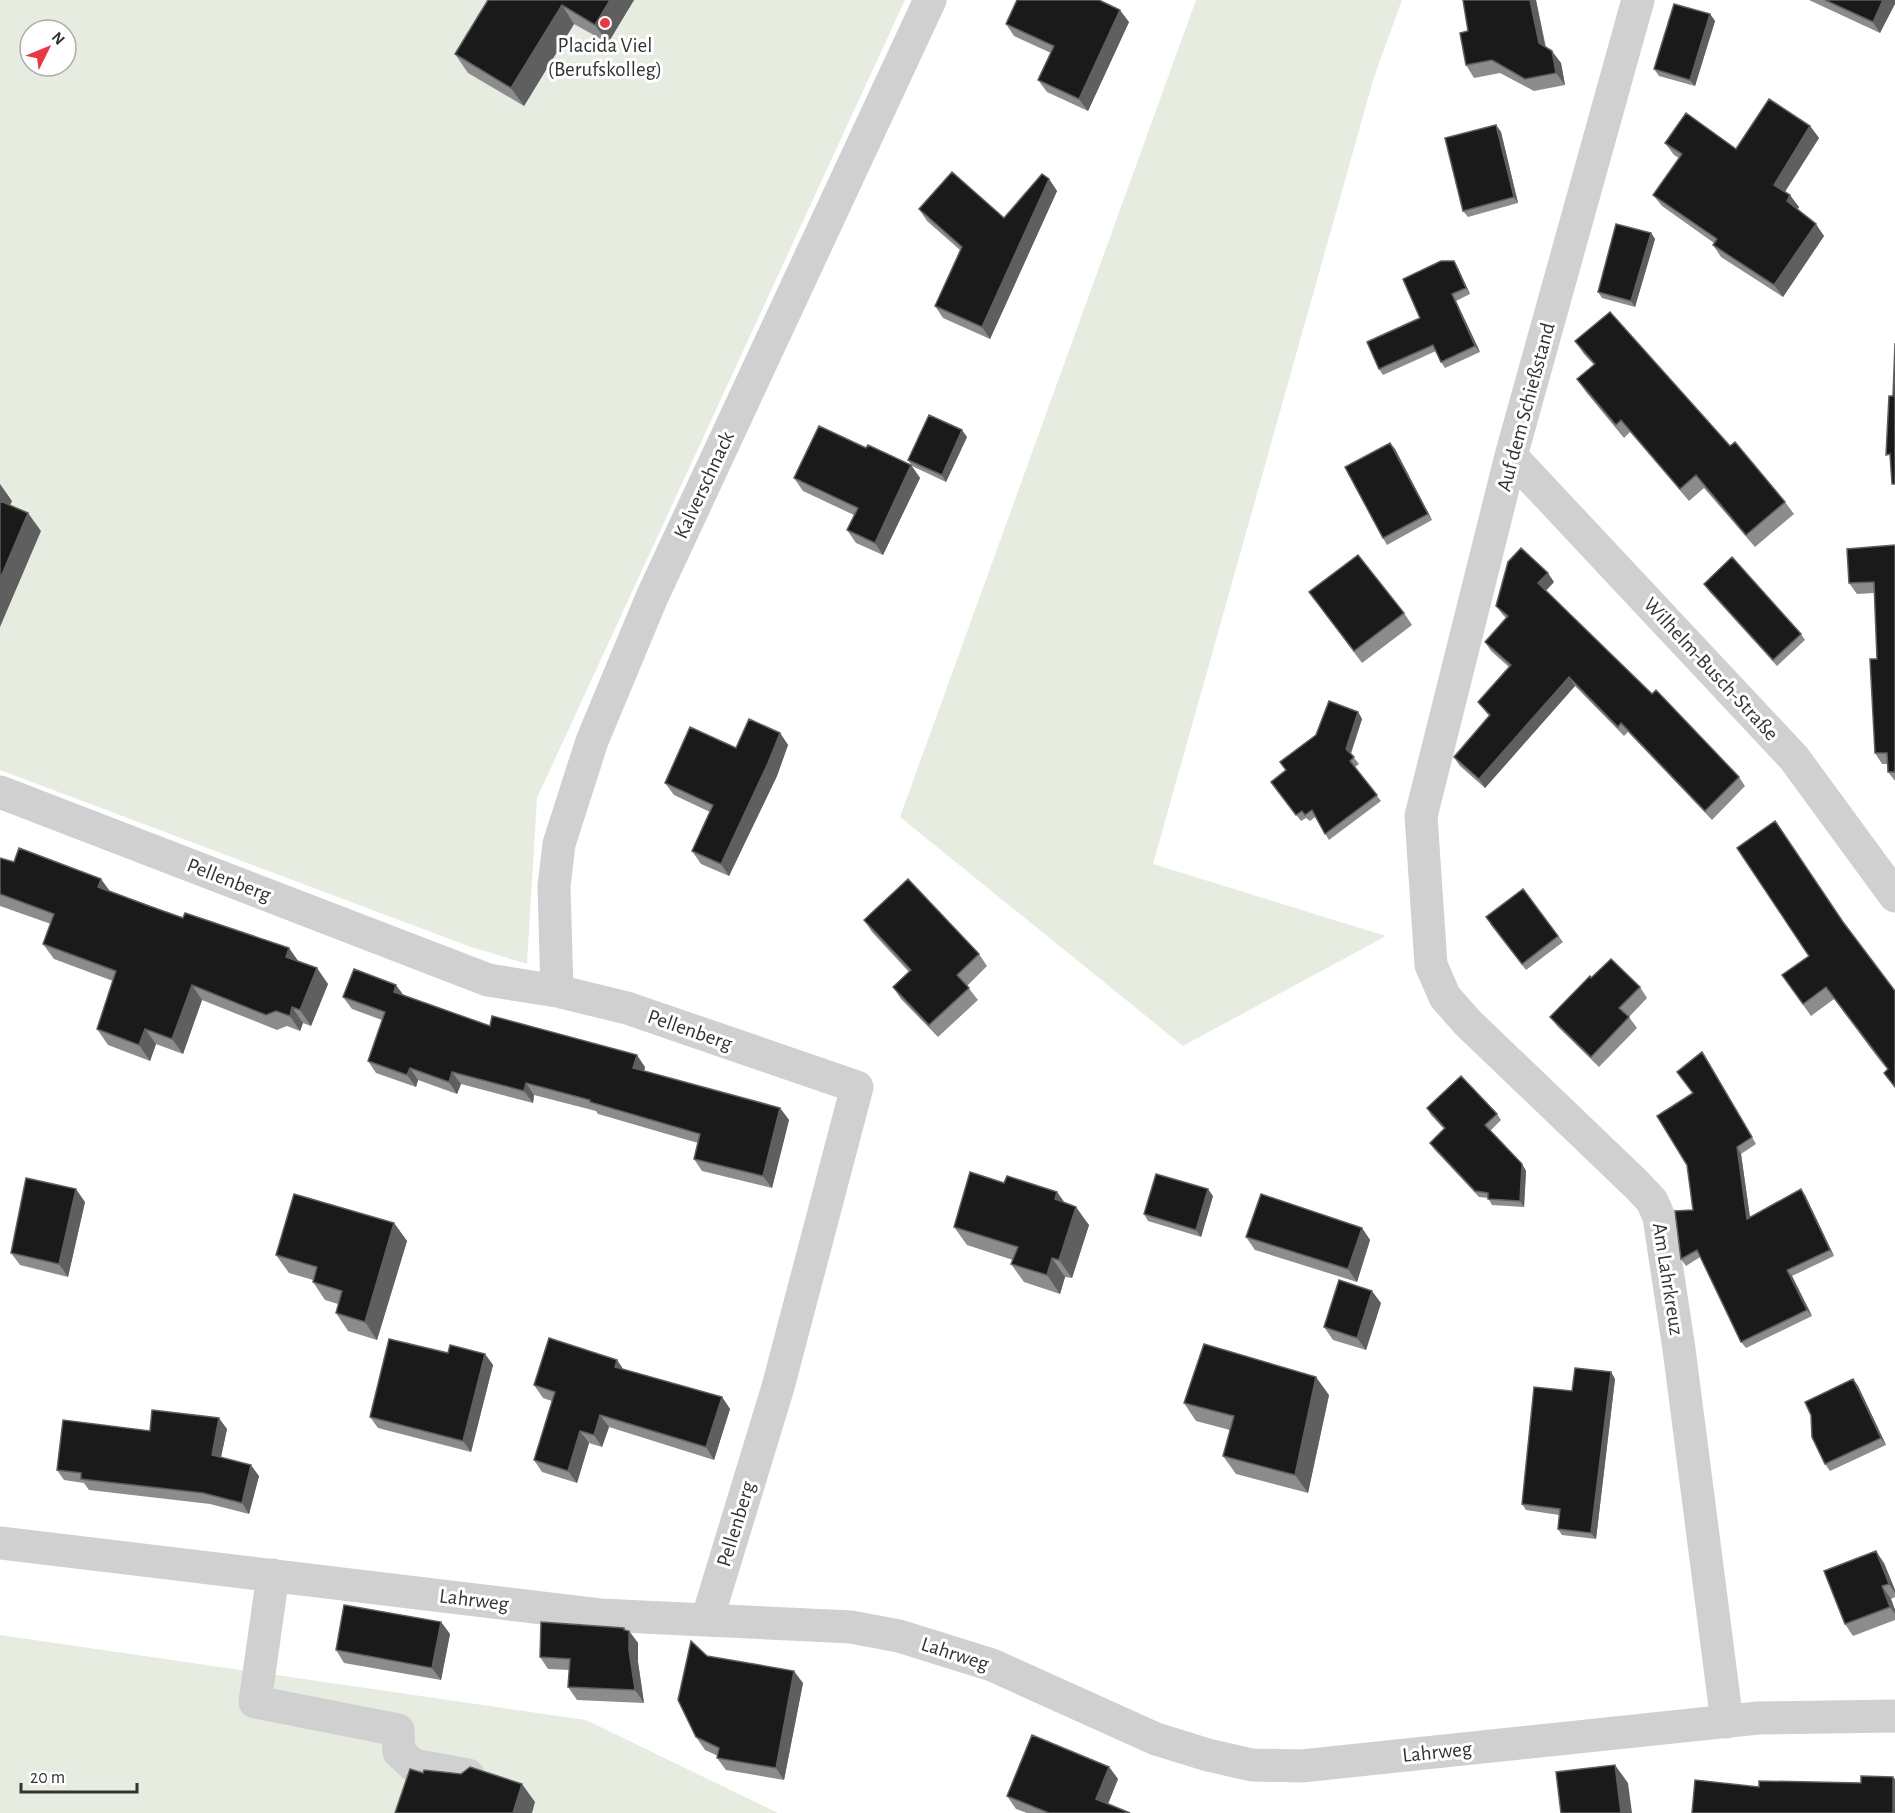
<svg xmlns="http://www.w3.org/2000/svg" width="1895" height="1813" font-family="'Alegreya Sans',sans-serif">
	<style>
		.green { fill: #e6ecdf; fill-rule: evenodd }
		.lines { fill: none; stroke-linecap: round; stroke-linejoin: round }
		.minor { stroke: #d0d0d0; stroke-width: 33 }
		.wall { fill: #8c8c8c }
		.shaded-wall { fill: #5f5f5f }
		.building { fill: #1a1a1a; stroke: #5f5f5f; stroke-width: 1.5 }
		.poi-dot { fill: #e63946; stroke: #fff; stroke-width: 2 }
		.labels { text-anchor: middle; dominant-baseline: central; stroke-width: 6; stroke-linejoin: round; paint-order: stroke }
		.poi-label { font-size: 21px; fill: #333; stroke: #fff }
		.street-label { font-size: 21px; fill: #333; stroke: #fff }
	</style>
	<rect width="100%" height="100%" fill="#fff"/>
	<path class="green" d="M 0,0 L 905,0 L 537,798 L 527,964 L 471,947 L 0,770 ZM 30,30 L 66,30 L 66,66 L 30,66 Z
		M 1196,0 L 1402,0 L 1374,77 L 1153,864 L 1386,936 L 1183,1046 L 900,817 Z
		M 0,1635 L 586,1720 L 778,1813 L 0,1813 Z"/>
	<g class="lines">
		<path class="minor" d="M 1638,0 L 1511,456 L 1421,816 L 1431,965 L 1445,997 L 1467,1022 L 1637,1185 L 1652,1201 L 1659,1217 L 1679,1349 L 1727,1722
			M 1511,456 L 1794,758 L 1895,896
			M 0,792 L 488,980 L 557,991 L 627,1008 L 857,1087 L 778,1387 L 707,1620
			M 557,991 L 554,886 L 559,844 L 592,741 L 652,597 L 930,0
			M 0,1543 L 600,1615 L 851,1627 L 899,1636 L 992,1665 L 1156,1739 L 1208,1755 L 1252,1765 L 1302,1766 L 1758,1718 L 1895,1716
			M 273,1575 L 255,1702 L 398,1730 L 399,1752 L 413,1765 L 468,1775"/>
	</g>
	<path class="wall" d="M 488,0 L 634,0 L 608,43 L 574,24 L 524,106 L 468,73 L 455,54 Z
		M 1463,0 L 1536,0 L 1546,47 L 1561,63 L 1565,85 L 1534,91 L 1500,73 L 1474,78 L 1466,65 L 1468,31 Z
		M 1809,0 L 1895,0 L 1880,33 Z
		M 1710,14 L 1715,21 L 1695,86 L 1659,76 L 1654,69 Z
		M 1129,22 L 1088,111 L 1047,92 L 1038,80 L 1051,53 L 1014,36 L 1006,24 Z
		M 1496,125 L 1501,132 L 1518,203 L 1468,217 L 1463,211 Z
		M 1810,126 L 1819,138 L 1785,192 L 1799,207 L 1797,210 L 1824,236 L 1783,297 L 1721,257 L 1713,245 L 1714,243 L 1662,206 L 1653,195 L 1679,158 L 1674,155 L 1665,143 L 1736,149 Z
		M 1049,179 L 1057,191 L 990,339 L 943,318 L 935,306 L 960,250 L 927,221 L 919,209 L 1004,218 Z
		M 1651,233 L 1655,239 L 1635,307 L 1602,298 L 1598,292 Z
		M 1454,261 L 1458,268 L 1470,294 L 1456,301 L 1480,352 L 1445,368 L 1441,362 L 1436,351 L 1383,375 L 1379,369 L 1420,318 Z
		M 1575,341 L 1730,446 L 1785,502 L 1794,514 L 1755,547 L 1704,488 L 1689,501 L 1630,432 L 1624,438 L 1586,392 L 1577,379 L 1594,365 L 1584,354 Z
		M 967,437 L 946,482 L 912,466 L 908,460 Z
		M 1390,443 L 1395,449 L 1432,520 L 1387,545 L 1383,538 Z
		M 866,448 L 911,465 L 920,478 L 883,555 L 856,543 L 847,530 L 854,515 L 803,491 L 794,478 Z
		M 1895,545 L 1888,764 L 1882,764 L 1875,753 L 1877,659 L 1874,593 L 1857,594 L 1849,583 Z
		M 1554,582 L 1546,591 L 1739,777 L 1745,786 L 1712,820 L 1628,732 L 1624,736 L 1575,686 L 1485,788 L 1460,766 L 1454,757 L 1489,716 L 1478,702 L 1509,667 L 1491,651 L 1485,642 L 1506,618 L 1503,615 L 1496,606 Z
		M 1704,584 L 1801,634 L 1805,640 L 1777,666 L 1708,590 Z
		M 1309,592 L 1404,613 L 1412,625 L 1362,663 Z
		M 1358,712 L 1362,719 L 1351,754 L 1359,764 L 1355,767 L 1381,801 L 1329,840 L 1315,817 L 1310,821 L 1306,818 L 1301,821 L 1275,788 Z
		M 780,733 L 788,745 L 777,776 L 729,876 L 701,864 L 692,851 L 710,812 L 674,795 L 665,783 L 736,748 Z
		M 1888,772 L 1895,772 L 1895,781 Z
		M 0,858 L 110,891 L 183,918 L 289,948 L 299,962 L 328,984 L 311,1026 L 303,1023 L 300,1031 L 287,1026 L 277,1030 L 202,1000 L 183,1054 L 156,1044 L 150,1061 L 108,1045 L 97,1029 L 113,981 L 54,959 L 43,944 L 51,924 L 0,906 Z
		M 1523,889 L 1563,942 L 1526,970 L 1490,924 Z
		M 864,920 L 979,954 L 987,966 L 967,986 L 978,1000 L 938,1037 L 901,999 L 893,987 L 909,972 L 872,932 Z
		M 1809,956 L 1887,1070 L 1834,999 L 1811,1016 L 1782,975 Z
		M 1591,978 L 1640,987 L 1647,998 L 1629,1017 L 1637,1028 L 1599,1067 L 1558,1027 L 1550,1017 Z
		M 404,995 L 490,1026 L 645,1067 L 644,1071 L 780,1108 L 789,1120 L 772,1188 L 702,1171 L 694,1159 L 698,1143 L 598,1114 L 596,1111 L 534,1095 L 533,1103 L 461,1084 L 457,1094 L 418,1080 L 416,1087 L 376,1073 L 368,1061 L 382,1020 L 352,1009 L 343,997 Z
		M 1706,1059 L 1756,1144 L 1741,1154 L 1750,1217 L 1805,1195 L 1834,1256 L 1792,1276 L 1812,1316 L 1746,1348 L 1741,1342 L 1700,1257 L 1686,1266 L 1681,1259 L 1693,1210 L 1687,1165 L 1693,1093 Z
		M 1427,1108 L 1497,1114 L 1501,1120 L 1490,1131 L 1522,1164 L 1526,1171 L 1524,1207 L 1492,1205 L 1488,1198 L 1479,1197 L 1434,1149 L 1430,1143 L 1444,1129 L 1431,1115 Z
		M 1004,1183 L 1057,1192 L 1064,1202 L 1089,1225 L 1072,1278 L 1065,1277 L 1060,1294 L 1024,1282 L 1011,1264 L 1013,1260 L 967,1245 L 954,1227 Z
		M 1213,1196 L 1201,1237 L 1148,1221 L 1144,1214 Z
		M 85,1202 L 68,1277 L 20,1265 L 11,1253 Z
		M 394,1223 L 407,1241 L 377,1340 L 348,1331 L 336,1313 L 338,1304 L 325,1300 L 313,1282 L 313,1280 L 289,1273 L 276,1255 Z
		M 1362,1228 L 1370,1240 L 1357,1282 L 1255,1250 L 1246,1237 Z
		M 1381,1303 L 1366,1350 L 1333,1340 L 1324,1327 Z
		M 448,1353 L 485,1354 L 493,1365 L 471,1452 L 378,1428 L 370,1417 Z
		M 617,1360 L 623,1369 L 722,1397 L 730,1409 L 714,1460 L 609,1427 L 602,1447 L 589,1443 L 577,1483 L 542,1472 L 534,1460 L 552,1401 L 543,1398 L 534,1385 Z
		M 1611,1372 L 1615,1379 L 1596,1539 L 1562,1535 L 1558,1529 L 1559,1515 L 1526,1510 L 1522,1504 L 1572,1391 Z
		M 1853,1379 L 1858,1386 L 1886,1445 L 1830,1471 L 1825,1464 Z
		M 1329,1395 L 1308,1493 L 1236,1474 L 1223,1456 L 1230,1430 L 1196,1421 L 1184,1403 Z
		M 227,1429 L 221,1457 L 259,1476 L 249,1514 L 210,1504 L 89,1490 L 84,1483 L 64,1480 L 57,1470 L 150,1431 Z
		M 1884,1563 L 1895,1590 L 1895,1597 L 1891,1599 L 1895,1610 L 1895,1620 L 1853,1636 L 1845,1624 Z
		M 441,1622 L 450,1634 L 441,1680 L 344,1663 L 336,1650 Z
		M 626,1630 L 629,1631 L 638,1643 L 638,1662 L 644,1703 L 577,1700 L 568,1687 L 569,1670 L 548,1669 L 540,1657 Z
		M 707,1656 L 803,1683 L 784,1780 L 726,1770 L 717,1758 L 718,1756 L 705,1750 L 696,1737 Z
		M 1109,1767 L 1118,1779 L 1108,1804 L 1130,1813 L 1027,1813 L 1016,1809 L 1007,1796 Z"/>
	<path class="shaded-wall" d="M 610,0 L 634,0 L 608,43 L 595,25 Z
		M 1530,0 L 1536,0 L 1547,56 L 1539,43 Z
		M 1883,0 L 1895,0 L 1895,4 L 1880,33 L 1873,22 Z
		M 562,5 L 574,24 L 524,106 L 511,88 Z
		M 1120,10 L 1129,22 L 1088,111 L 1079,99 Z
		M 1710,14 L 1715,21 L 1695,86 L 1690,80 Z
		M 1552,51 L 1561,63 L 1565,85 L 1556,73 Z
		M 1496,125 L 1501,132 L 1518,203 L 1514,197 Z
		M 1810,126 L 1819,138 L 1782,196 L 1774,185 Z
		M 1049,179 L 1057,191 L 990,339 L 982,327 Z
		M 1790,195 L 1799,207 L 1795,213 L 1787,201 Z
		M 1816,224 L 1824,236 L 1783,297 L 1774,285 Z
		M 1651,233 L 1655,239 L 1635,307 L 1631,301 Z
		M 1454,261 L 1458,268 L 1470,294 L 1466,288 Z
		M 1452,294 L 1456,301 L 1480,352 L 1475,346 Z
		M 962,430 L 967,437 L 946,482 L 942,475 Z
		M 1390,443 L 1395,449 L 1432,520 L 1428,514 Z
		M 911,465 L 920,478 L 883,555 L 875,543 Z
		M 0,484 L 12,501 L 5,517 L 0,509 Z
		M 28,513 L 41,531 L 0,627 L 0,579 Z
		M 1548,573 L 1554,582 L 1544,592 L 1538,583 Z
		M 1569,677 L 1575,686 L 1485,788 L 1479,779 Z
		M 1358,712 L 1362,719 L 1350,755 L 1346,749 Z
		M 780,733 L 788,745 L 777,776 L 729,876 L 721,864 Z
		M 101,879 L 112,894 L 98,887 Z
		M 289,948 L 300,964 L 286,957 Z
		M 317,968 L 328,984 L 311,1026 L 300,1010 Z
		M 192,985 L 202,1000 L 183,1054 L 172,1039 Z
		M 396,985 L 405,997 L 394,992 Z
		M 292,1007 L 303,1023 L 300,1031 L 290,1016 Z
		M 145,1029 L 156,1044 L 150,1061 L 139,1045 Z
		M 637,1055 L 645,1067 L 642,1080 L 633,1068 Z
		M 410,1068 L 418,1080 L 416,1087 L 407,1075 Z
		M 452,1072 L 461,1084 L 457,1094 L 449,1082 Z
		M 526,1083 L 534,1095 L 533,1103 L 524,1091 Z
		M 780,1108 L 789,1120 L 772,1188 L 763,1176 Z
		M 1737,1147 L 1741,1154 L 1751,1225 L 1747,1219 Z
		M 1522,1164 L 1526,1171 L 1524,1207 L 1520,1201 Z
		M 76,1189 L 85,1202 L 68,1277 L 59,1264 Z
		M 1208,1189 L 1213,1196 L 1201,1237 L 1196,1230 Z
		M 1801,1189 L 1805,1195 L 1834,1256 L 1830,1250 Z
		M 1057,1192 L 1070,1210 L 1055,1199 Z
		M 1076,1207 L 1089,1225 L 1072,1278 L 1059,1260 Z
		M 394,1223 L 407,1241 L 377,1340 L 365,1322 Z
		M 1362,1228 L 1370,1240 L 1357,1282 L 1348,1269 Z
		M 1052,1258 L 1065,1277 L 1060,1294 L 1047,1275 Z
		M 1787,1270 L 1792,1276 L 1812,1316 L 1807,1310 Z
		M 1372,1291 L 1381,1303 L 1366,1350 L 1357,1338 Z
		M 485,1354 L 493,1365 L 471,1452 L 463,1441 Z
		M 617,1360 L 625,1372 L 615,1367 Z
		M 1611,1372 L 1615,1379 L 1596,1539 L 1591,1533 Z
		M 1316,1377 L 1329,1395 L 1308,1493 L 1295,1475 Z
		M 1853,1379 L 1858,1386 L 1886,1445 L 1881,1438 Z
		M 722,1397 L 730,1409 L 714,1460 L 706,1447 Z
		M 600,1415 L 609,1427 L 602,1447 L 594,1435 Z
		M 219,1418 L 227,1429 L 219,1466 L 212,1455 Z
		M 580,1431 L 589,1443 L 577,1483 L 568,1471 Z
		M 251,1465 L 259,1476 L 249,1514 L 242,1503 Z
		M 1876,1551 L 1884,1563 L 1895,1590 L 1895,1593 L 1889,1584 Z
		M 1882,1586 L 1891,1599 L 1895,1610 L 1895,1614 L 1890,1607 Z
		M 441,1622 L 450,1634 L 441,1680 L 432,1668 Z
		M 624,1628 L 629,1635 L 629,1631 L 638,1643 L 638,1662 L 644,1703 L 635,1690 Z
		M 794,1671 L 803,1683 L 784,1780 L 776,1768 Z
		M 1615,1765 L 1628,1783 L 1632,1813 L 1621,1813 Z
		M 1109,1767 L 1118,1779 L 1105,1811 L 1096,1799 Z
		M 1893,1777 L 1895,1779 L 1895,1813 L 1893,1813 Z
		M 522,1784 L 535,1802 L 532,1813 L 513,1813 Z"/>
	<path class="building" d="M 488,0 L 610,0 L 595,25 L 562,5 L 511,88 L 455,54 Z
		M 1017,0 L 1099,0 L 1120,10 L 1079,99 L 1038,80 L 1054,46 L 1006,24 Z
		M 1463,0 L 1530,0 L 1539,43 L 1552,51 L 1556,73 L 1525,79 L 1492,60 L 1466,65 L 1460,33 L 1468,31 Z
		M 1825,0 L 1883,0 L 1873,22 Z
		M 1674,4 L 1710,14 L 1690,80 L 1654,69 Z
		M 1769,99 L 1810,126 L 1774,185 L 1790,195 L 1787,201 L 1816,224 L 1774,285 L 1713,245 L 1717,239 L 1653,195 L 1682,154 L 1665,143 L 1686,113 L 1736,149 Z
		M 1496,125 L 1514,197 L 1463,211 L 1445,138 Z
		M 952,172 L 1004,218 L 1042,174 L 1049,179 L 982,327 L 935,306 L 962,247 L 919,209 Z
		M 1616,224 L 1651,233 L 1631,301 L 1598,292 Z
		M 1441,261 L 1454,261 L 1466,288 L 1452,294 L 1475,346 L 1441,362 L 1433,345 L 1379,369 L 1367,342 L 1420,318 L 1403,279 Z
		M 1610,312 L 1730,446 L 1735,442 L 1785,502 L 1746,535 L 1696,475 L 1680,489 L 1621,420 L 1616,425 L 1577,379 L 1595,364 L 1575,341 Z
		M 1895,343 L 1895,484 L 1892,484 L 1890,454 L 1886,455 L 1889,396 L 1893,396 Z
		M 929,415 L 962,430 L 942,475 L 908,460 Z
		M 819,426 L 866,448 L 868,445 L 911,465 L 875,543 L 847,530 L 858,508 L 794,478 Z
		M 1390,443 L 1428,514 L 1383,538 L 1345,467 Z
		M 0,501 L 28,513 L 0,579 Z
		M 1895,545 L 1895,772 L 1888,772 L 1887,753 L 1875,753 L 1870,659 L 1877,659 L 1874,582 L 1849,583 L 1847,549 Z
		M 1521,548 L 1548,573 L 1538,583 L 1652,694 L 1656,690 L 1739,777 L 1705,811 L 1621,723 L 1618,727 L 1569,677 L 1479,779 L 1454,757 L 1490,715 L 1478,702 L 1511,665 L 1485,642 L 1508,616 L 1496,606 L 1508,562 Z
		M 1358,555 L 1404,613 L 1354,651 L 1309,592 Z
		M 1732,557 L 1801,634 L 1773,660 L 1704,584 Z
		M 1329,701 L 1358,712 L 1346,749 L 1354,757 L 1350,761 L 1377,795 L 1325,834 L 1312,810 L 1305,815 L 1302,811 L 1296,815 L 1271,782 L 1286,770 L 1280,762 L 1316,735 Z
		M 749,719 L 780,733 L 768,763 L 721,864 L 692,851 L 713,805 L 665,783 L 690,727 L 736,748 Z
		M 1775,821 L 1843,922 L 1895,991 L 1895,1087 L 1884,1073 L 1888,1069 L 1826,987 L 1803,1004 L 1782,975 L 1809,956 L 1737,848 Z
		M 19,848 L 101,879 L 98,887 L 149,906 L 183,918 L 185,913 L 289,948 L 286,957 L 317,968 L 300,1010 L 292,1007 L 290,1016 L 276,1011 L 266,1015 L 192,985 L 172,1039 L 145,1029 L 139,1045 L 97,1029 L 116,971 L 43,944 L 54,914 L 0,894 L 0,858 L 14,862 Z
		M 908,879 L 979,954 L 957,975 L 969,988 L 929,1025 L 893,987 L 911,970 L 864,920 Z
		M 1523,889 L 1558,936 L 1522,964 L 1486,917 Z
		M 1611,959 L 1640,987 L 1619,1008 L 1629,1017 L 1591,1057 L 1550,1017 L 1590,976 L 1591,978 Z
		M 354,969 L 396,985 L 394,992 L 490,1026 L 492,1016 L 637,1055 L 633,1068 L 780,1108 L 763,1176 L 694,1159 L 700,1134 L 590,1102 L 590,1100 L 526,1083 L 524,1091 L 452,1072 L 449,1082 L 410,1068 L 407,1075 L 368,1061 L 385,1012 L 343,997 Z
		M 1702,1052 L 1752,1137 L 1737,1147 L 1747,1219 L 1801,1189 L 1830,1250 L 1787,1270 L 1807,1310 L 1741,1342 L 1697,1250 L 1681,1259 L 1675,1211 L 1693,1210 L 1687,1165 L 1657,1116 L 1693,1093 L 1677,1072 Z
		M 1461,1076 L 1497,1114 L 1485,1125 L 1522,1164 L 1520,1201 L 1488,1199 L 1488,1193 L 1475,1191 L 1430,1143 L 1445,1128 L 1427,1108 Z
		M 970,1172 L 1004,1183 L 1007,1176 L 1057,1192 L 1055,1199 L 1076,1207 L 1059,1260 L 1052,1258 L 1047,1275 L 1011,1264 L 1018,1247 L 954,1227 Z
		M 1156,1174 L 1208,1189 L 1196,1230 L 1144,1214 Z
		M 26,1178 L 76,1189 L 59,1264 L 11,1253 Z
		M 294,1194 L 394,1223 L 365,1322 L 336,1313 L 342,1291 L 313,1282 L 317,1267 L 276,1255 Z
		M 1261,1194 L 1362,1228 L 1348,1269 L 1246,1237 Z
		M 1339,1280 L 1372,1291 L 1357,1338 L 1324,1327 Z
		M 549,1338 L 617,1360 L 615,1367 L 722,1397 L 706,1447 L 600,1415 L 594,1435 L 580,1431 L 568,1471 L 534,1460 L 555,1392 L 534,1385 Z
		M 389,1339 L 448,1353 L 450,1345 L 485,1354 L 463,1441 L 370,1417 Z
		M 1204,1344 L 1316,1377 L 1295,1475 L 1223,1456 L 1234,1416 L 1184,1403 Z
		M 1575,1368 L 1611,1372 L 1591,1533 L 1558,1529 L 1560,1509 L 1522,1504 L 1534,1387 L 1572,1391 Z
		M 1853,1379 L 1881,1438 L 1825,1464 L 1812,1437 L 1811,1415 L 1805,1402 Z
		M 152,1410 L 219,1418 L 212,1455 L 251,1465 L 242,1503 L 203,1493 L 81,1479 L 81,1473 L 57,1470 L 63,1420 L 150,1431 Z
		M 1876,1551 L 1889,1584 L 1882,1586 L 1890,1607 L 1845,1624 L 1824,1571 Z
		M 344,1605 L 441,1622 L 432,1668 L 336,1650 Z
		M 541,1622 L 624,1628 L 624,1630 L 629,1631 L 629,1650 L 635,1690 L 568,1687 L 570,1659 L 540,1657 Z
		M 691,1641 L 707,1656 L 794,1671 L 776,1768 L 717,1758 L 719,1748 L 696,1737 L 678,1700 Z
		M 1032,1735 L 1109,1767 L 1096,1799 L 1130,1813 L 1049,1813 L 1007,1796 Z
		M 1615,1765 L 1621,1813 L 1561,1813 L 1556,1772 Z
		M 470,1767 L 522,1784 L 513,1813 L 395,1813 L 410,1769 L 423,1773 L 424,1770 L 461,1774 Z
		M 1861,1776 L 1893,1777 L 1893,1813 L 1692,1813 L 1695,1780 L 1759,1787 L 1759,1781 L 1861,1783 Z"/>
	<circle class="poi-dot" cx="605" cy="23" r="6"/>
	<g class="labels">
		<g class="poi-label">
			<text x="605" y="45">Placida Viel<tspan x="605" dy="24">(Berufskolleg)</tspan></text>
		</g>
		<g class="street-label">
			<text transform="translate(1526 407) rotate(-75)">Auf dem Schießstand</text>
			<text transform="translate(704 485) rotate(-65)">Kalverschnack</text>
			<text transform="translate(1711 669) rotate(47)">Wilhelm-Busch-Straße</text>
			<text transform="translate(229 880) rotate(21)">Pellenberg</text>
			<text transform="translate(690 1030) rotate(19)">Pellenberg</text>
			<text transform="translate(1668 1279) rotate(81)">Am Lahrkreuz</text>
			<text transform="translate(736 1524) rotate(-73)">Pellenberg</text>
			<text transform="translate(474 1600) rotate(7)">Lahrweg</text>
			<text transform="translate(955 1654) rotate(18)">Lahrweg</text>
			<text transform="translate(1437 1752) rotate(-6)">Lahrweg</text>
		</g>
	</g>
	<g transform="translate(48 48) rotate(47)"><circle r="28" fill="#ffffff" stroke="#adadad" stroke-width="1.5"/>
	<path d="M0-4.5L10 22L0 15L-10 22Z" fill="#e63946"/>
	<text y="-9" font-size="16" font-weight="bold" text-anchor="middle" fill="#333333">N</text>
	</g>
	<path d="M21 1783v9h116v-9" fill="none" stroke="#333333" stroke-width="3"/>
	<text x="30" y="1783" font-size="18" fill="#333333" stroke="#ffffff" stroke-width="4.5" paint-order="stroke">20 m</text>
</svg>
